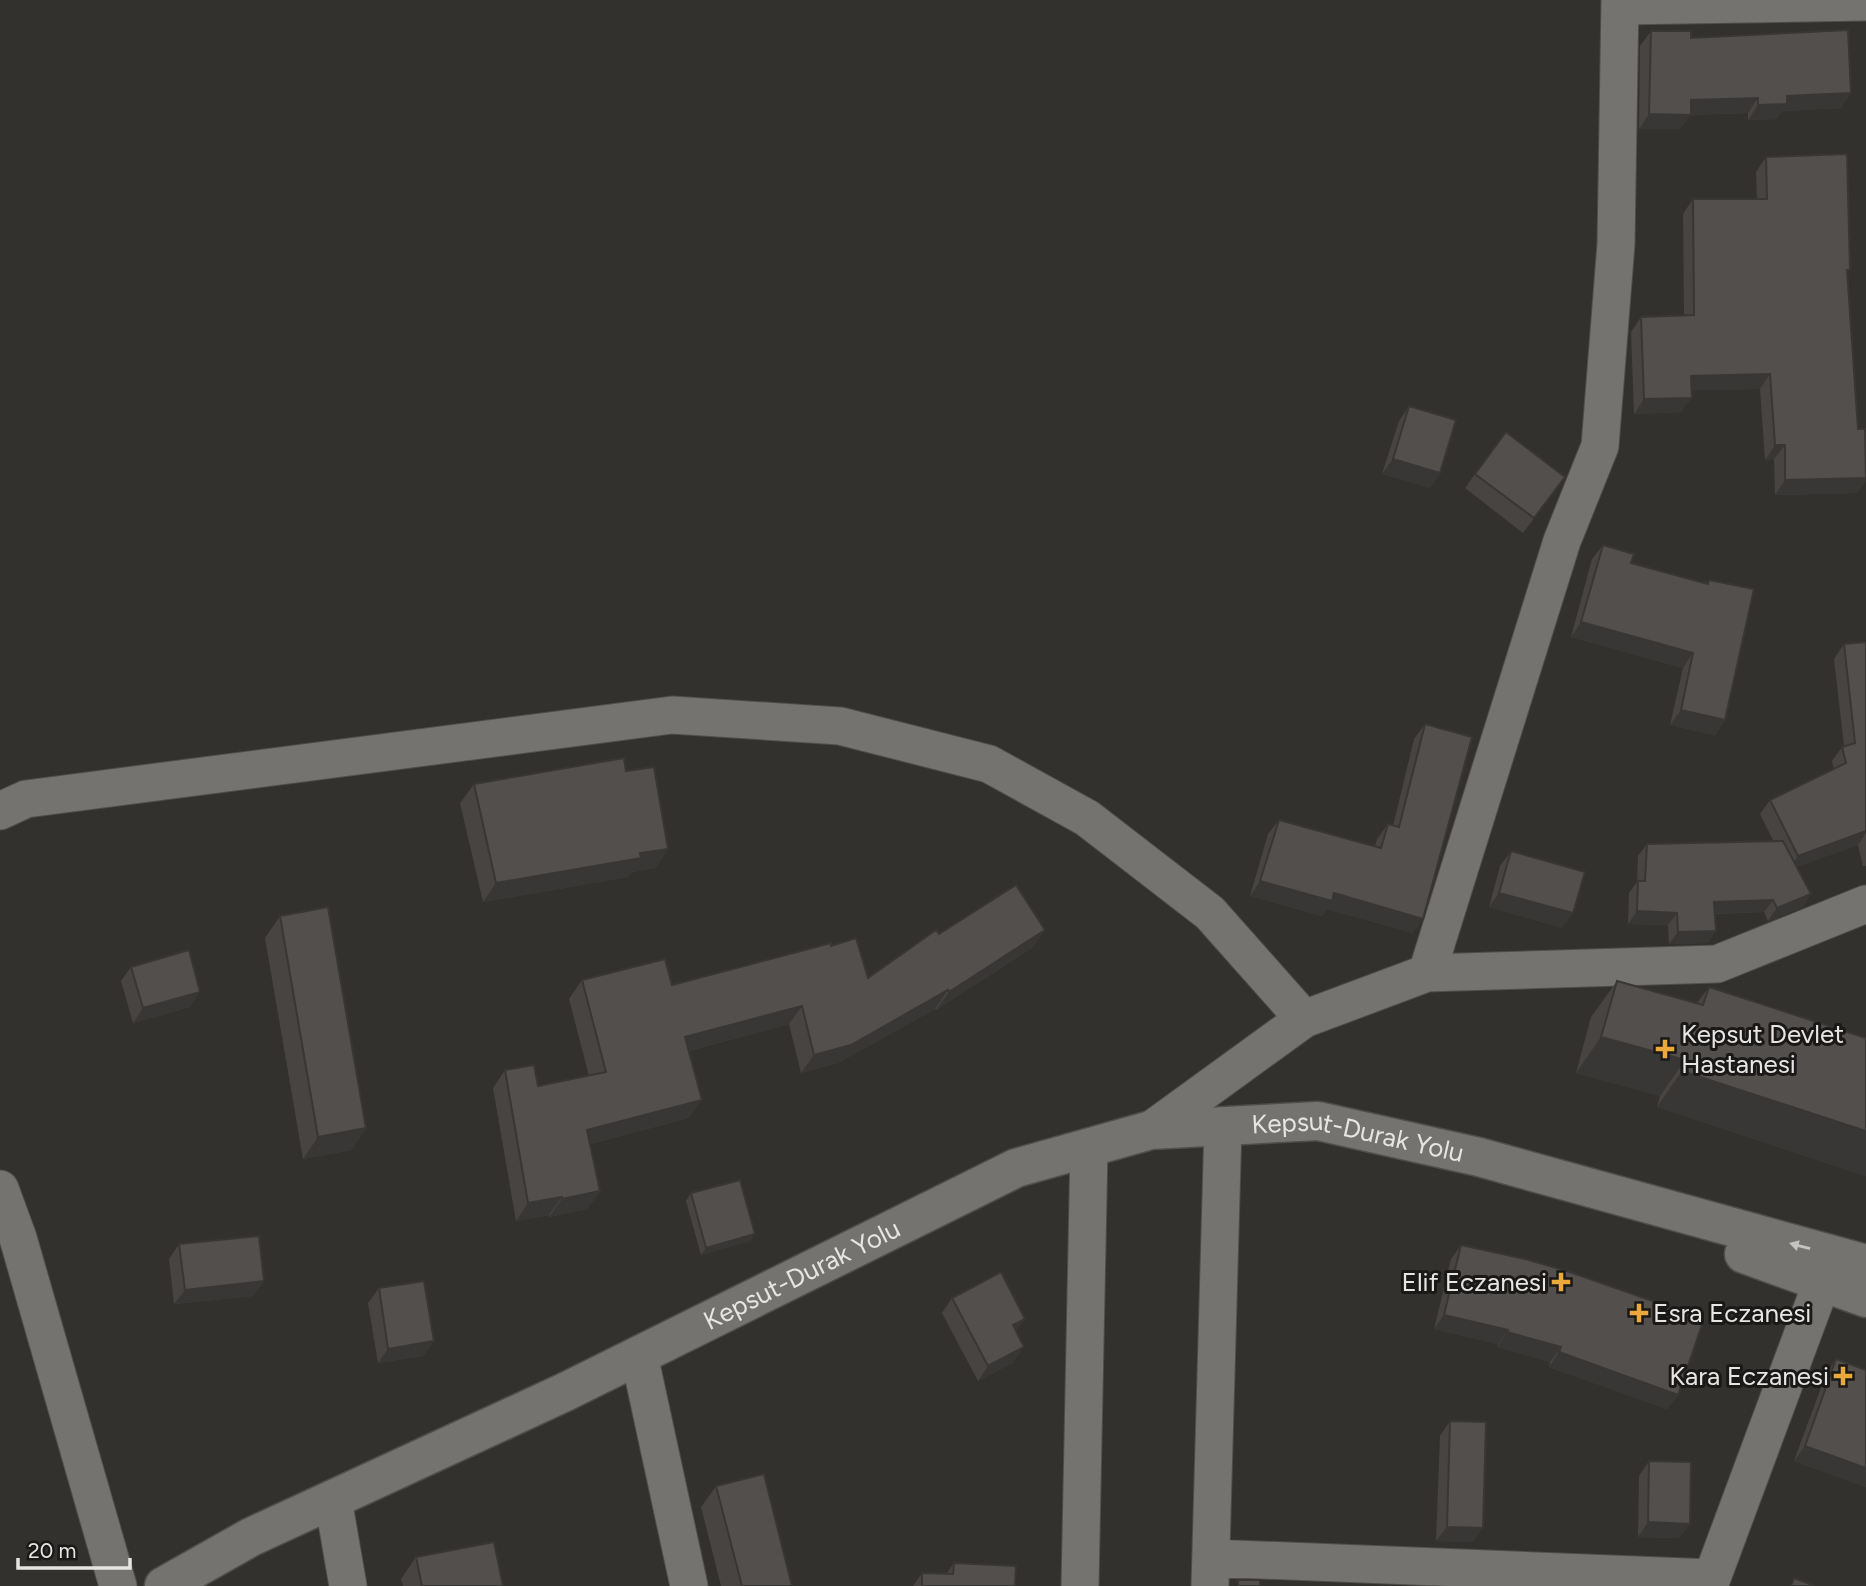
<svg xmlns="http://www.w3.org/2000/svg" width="1866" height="1586" font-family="Figtree,sans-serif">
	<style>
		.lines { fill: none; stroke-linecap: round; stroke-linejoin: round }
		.street-casing { stroke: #4f4e4c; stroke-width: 39 }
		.secondary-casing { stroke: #4f4e4c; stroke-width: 41 }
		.street { stroke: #757370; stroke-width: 37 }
		.secondary { stroke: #757370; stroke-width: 38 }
		.wall { fill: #474442 }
		.shaded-wall { fill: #393736 }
		.building { fill: #524f4d; stroke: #393736; stroke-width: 2 }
		.oneway { fill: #c5c3c1 }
		.poi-dot { fill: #eca93b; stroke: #1a1918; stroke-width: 2.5 }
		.labels { text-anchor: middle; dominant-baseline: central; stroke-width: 6; stroke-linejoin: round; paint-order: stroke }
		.poi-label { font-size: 26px; fill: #e7e5e4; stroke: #1a1918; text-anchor: start }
		.street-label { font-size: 26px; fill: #e7e5e4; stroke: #1a1918 }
	</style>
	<rect width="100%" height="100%" fill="#33312e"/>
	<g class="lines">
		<g class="street-casing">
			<path id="street" d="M 1620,6 L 1866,2
				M 0,811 L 26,799 L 672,715 L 840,726 L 989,764 L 1087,818 L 1210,913 L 1304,1019
				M 1427,973 L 1562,541 L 1600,446 L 1616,244 L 1620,0
				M 1151,1130 L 1304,1019 L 1427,973 L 1717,964 L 1866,904
				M 0,1189 L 18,1238 L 118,1586
				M 639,1355 L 689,1586
				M 333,1499 L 348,1586
				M 1211,1558 L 1712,1578
				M 1080,1586 L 1089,1148
				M 1210,1586 L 1223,1126
				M 1709,1586 L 1822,1282"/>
		</g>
		<g class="secondary-casing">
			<g id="secondary">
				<path d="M 1744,1254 L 1866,1298"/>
				<path id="s1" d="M 164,1586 L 251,1537 L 565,1392 L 1016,1168 L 1151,1130 L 1318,1121 L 1479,1157 L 1866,1264"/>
			</g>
		</g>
		<use href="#street" class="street"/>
		<use href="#secondary" class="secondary"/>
	</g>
	<path class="wall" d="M 1651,31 L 1691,38 L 1841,108 L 1782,111 L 1777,119 L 1748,120 L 1748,113 L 1690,115 L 1680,129 L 1639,129 L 1640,46 Z
		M 1766,157 L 1847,274 L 1858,429 L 1866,450 L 1866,479 L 1857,493 L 1775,495 L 1774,459 L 1765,460 L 1760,389 L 1691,390 L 1681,412 L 1634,414 L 1631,332 L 1641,317 L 1684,316 L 1683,214 L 1693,199 L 1757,199 L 1756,172 Z
		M 1409,406 L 1440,473 L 1430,488 L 1382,474 L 1399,421 Z
		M 1475,474 L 1565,477 L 1523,533 L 1465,488 Z
		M 1603,545 L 1631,563 L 1706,584 L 1709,580 L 1725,720 L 1715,735 L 1670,725 L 1683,668 L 1571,637 L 1592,559 Z
		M 1866,642 L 1866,866 L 1863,866 L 1858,845 L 1796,867 L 1803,907 L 1768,921 L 1764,912 L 1715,914 L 1708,943 L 1669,944 L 1668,925 L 1628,924 L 1629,893 L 1637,882 L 1638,856 L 1647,844 L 1774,842 L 1760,814 L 1770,800 L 1834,769 L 1832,761 L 1842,747 L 1844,746 L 1834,659 L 1844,644 Z
		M 1425,724 L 1413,933 L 1327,909 L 1322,916 L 1250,896 L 1268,834 L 1279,820 L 1375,846 L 1377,839 L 1388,824 L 1393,826 L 1414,739 Z
		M 626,771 L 668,849 L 655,868 L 632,872 L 628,877 L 483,902 L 460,803 L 474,784 Z
		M 1511,851 L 1562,928 L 1489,907 L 1500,866 Z
		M 280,916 L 366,1128 L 351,1150 L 303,1159 L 265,938 Z
		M 1045,930 L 1032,948 L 936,1010 L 935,1009 L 838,1063 L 801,1073 L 789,1024 L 689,1051 L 689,1118 L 590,1144 L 600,1191 L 587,1209 L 549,1217 L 549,1215 L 516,1221 L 493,1088 L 505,1070 L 538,1086 L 589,1076 L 569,999 L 582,980 L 672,985 L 831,946 L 868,978 L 939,934 Z
		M 131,967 L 190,1007 L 133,1023 L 121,981 Z
		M 1617,981 L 1697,1003 L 1709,987 L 1866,1038 L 1866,1176 L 1657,1107 L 1660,1096 L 1576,1073 L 1591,1017 Z
		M 691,1193 L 755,1234 L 750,1241 L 701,1255 L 686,1201 Z
		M 179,1244 L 264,1281 L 253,1296 L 174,1304 L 169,1259 Z
		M 1461,1245 L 1678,1395 L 1667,1409 L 1549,1367 L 1550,1362 L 1497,1347 L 1498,1344 L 1434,1329 L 1451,1259 Z
		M 379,1288 L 434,1341 L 423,1356 L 378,1363 L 368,1303 Z
		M 952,1298 L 1016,1331 L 1014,1362 L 978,1381 L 942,1313 Z
		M 1836,1359 L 1866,1370 L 1866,1487 L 1794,1461 L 1826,1374 Z
		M 1450,1421 L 1473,1542 L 1436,1541 L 1440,1436 Z
		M 1649,1461 L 1690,1524 L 1679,1538 L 1638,1537 L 1639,1476 Z
		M 716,1486 L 792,1586 L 721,1586 L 701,1507 Z
		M 416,1557 L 503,1586 L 403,1586 L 401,1579 Z
		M 954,1563 L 1015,1586 L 913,1586 L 922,1573 L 946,1574 Z"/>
	<path class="shaded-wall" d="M 1851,93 L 1841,108 L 1782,111 L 1777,119 L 1748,120 L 1758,105 L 1787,96 Z
		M 1758,98 L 1748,113 L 1690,115 L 1680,129 L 1639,129 L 1649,114 L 1691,100 Z
		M 1770,374 L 1760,389 L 1680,391 L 1691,376 Z
		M 1692,398 L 1681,412 L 1634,414 L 1644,399 Z
		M 1775,445 L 1785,445 L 1774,459 L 1765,460 Z
		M 1393,459 L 1440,473 L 1430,488 L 1382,474 Z
		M 1866,478 L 1857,493 L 1775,495 L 1785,480 Z
		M 1581,622 L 1693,653 L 1683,668 L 1571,637 Z
		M 1681,710 L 1725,720 L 1715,735 L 1670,725 Z
		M 1866,831 L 1866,833 L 1858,845 L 1788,870 L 1798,856 Z
		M 668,849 L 655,868 L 632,872 L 628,877 L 483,902 L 496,883 L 640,853 Z
		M 1260,881 L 1334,893 L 1423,919 L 1413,933 L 1327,909 L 1322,916 L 1250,896 Z
		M 1499,893 L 1573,913 L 1562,928 L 1489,907 Z
		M 1811,894 L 1803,907 L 1768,921 L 1777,908 Z
		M 1773,900 L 1764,912 L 1705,914 L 1714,902 Z
		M 1637,911 L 1677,913 L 1668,925 L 1628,924 Z
		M 1045,930 L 1032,948 L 936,1010 L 949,992 Z
		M 1716,931 L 1708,943 L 1669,944 L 1678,932 Z
		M 948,990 L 935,1009 L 838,1063 L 801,1073 L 814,1055 Z
		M 200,992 L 190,1007 L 133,1023 L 143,1008 Z
		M 802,1006 L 789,1024 L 673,1055 L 685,1037 Z
		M 1601,1037 L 1685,1060 L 1660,1096 L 1576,1073 Z
		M 1682,1071 L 1866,1131 L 1866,1176 L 1657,1107 Z
		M 702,1100 L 689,1118 L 574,1148 L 587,1130 Z
		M 366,1128 L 351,1150 L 303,1159 L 318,1137 Z
		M 600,1191 L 587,1209 L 549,1217 L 562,1199 Z
		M 562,1197 L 549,1215 L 516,1221 L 528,1203 Z
		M 755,1234 L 750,1241 L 701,1255 L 706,1248 Z
		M 264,1281 L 253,1296 L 174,1304 L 185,1290 Z
		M 1444,1315 L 1508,1330 L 1498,1344 L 1434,1329 Z
		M 1025,1319 L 1015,1333 L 1013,1325 Z
		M 1507,1332 L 1561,1347 L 1550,1362 L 1497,1347 Z
		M 434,1341 L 423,1356 L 378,1363 L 388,1349 Z
		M 1024,1347 L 1014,1362 L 978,1381 L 988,1366 Z
		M 1559,1352 L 1678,1395 L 1667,1409 L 1549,1367 Z
		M 1805,1446 L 1866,1468 L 1866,1487 L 1794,1461 Z
		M 1648,1522 L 1690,1524 L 1679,1538 L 1638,1537 Z
		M 1447,1527 L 1483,1528 L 1473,1542 L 1436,1541 Z"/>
	<path class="building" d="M 1848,30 L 1851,93 L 1787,96 L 1787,104 L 1758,105 L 1758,98 L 1691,100 L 1691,115 L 1649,114 L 1651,31 L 1691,31 L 1691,38 Z
		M 1847,154 L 1850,270 L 1847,270 L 1858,429 L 1865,429 L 1866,478 L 1785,480 L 1785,445 L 1775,445 L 1770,374 L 1691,376 L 1692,398 L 1644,399 L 1641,317 L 1694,315 L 1693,199 L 1767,199 L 1766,157 Z
		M 1409,406 L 1456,420 L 1440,473 L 1393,459 Z
		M 1506,432 L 1565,477 L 1534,518 L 1475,474 Z
		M 1603,545 L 1634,554 L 1631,563 L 1708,584 L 1709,580 L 1754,589 L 1725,720 L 1681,710 L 1693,653 L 1581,622 Z
		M 1866,642 L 1866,831 L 1798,856 L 1770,800 L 1846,763 L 1842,747 L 1855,743 L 1844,644 Z
		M 1425,724 L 1472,737 L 1423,919 L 1334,893 L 1332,901 L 1260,881 L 1279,820 L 1381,848 L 1388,824 L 1399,827 Z
		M 624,758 L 626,771 L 654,767 L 668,849 L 640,853 L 641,858 L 496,883 L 474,784 Z
		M 1783,841 L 1811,894 L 1777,908 L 1773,900 L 1714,902 L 1716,931 L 1678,932 L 1677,913 L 1637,911 L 1638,881 L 1645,881 L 1647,844 Z
		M 1511,851 L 1585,872 L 1573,913 L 1499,893 Z
		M 1016,885 L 1045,930 L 949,992 L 948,990 L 851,1045 L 814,1055 L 802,1006 L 685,1037 L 702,1100 L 587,1130 L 600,1191 L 562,1199 L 562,1197 L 528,1203 L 505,1070 L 534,1065 L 538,1086 L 606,1072 L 582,980 L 665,959 L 672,985 L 831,943 L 831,946 L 856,938 L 868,978 L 936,930 L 939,934 Z
		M 328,907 L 366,1128 L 318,1137 L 280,916 Z
		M 189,950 L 200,992 L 143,1008 L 131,967 Z
		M 1617,981 L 1703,1005 L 1709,987 L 1866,1038 L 1866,1131 L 1682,1071 L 1685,1060 L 1601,1037 Z
		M 740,1180 L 755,1234 L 706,1248 L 691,1193 Z
		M 259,1236 L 264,1281 L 185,1290 L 179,1244 Z
		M 1461,1245 L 1529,1260 L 1570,1272 L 1704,1319 L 1678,1395 L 1559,1352 L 1561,1347 L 1507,1332 L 1508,1330 L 1444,1315 Z
		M 1001,1272 L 1025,1319 L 1013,1325 L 1024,1347 L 988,1366 L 952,1298 Z
		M 424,1281 L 434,1341 L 388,1349 L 379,1288 Z
		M 1836,1359 L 1866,1370 L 1866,1468 L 1805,1446 Z
		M 1450,1421 L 1486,1422 L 1483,1528 L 1447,1527 Z
		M 1649,1461 L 1691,1462 L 1690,1524 L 1648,1522 Z
		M 764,1474 L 792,1586 L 742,1586 L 716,1486 Z
		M 494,1542 L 503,1586 L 422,1586 L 416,1557 Z
		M 954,1563 L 1016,1566 L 1015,1586 L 922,1586 L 922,1573 L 953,1574 Z
		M 1794,1578 L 1815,1586 L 1791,1586 Z
		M 1238,1580 L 1260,1580 L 1260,1586 L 1238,1586 Z"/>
	<defs><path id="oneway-solid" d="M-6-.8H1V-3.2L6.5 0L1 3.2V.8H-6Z" transform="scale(1.75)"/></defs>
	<use class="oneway" href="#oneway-solid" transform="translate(1800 1246) rotate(-165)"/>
	<g class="poi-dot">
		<path d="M1661.5 1038.5h7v7h7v7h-7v7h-7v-7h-7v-7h7z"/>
		<path d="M1557.5 1271.5h7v7h7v7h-7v7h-7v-7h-7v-7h7z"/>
		<path d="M1635.5 1302.5h7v7h7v7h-7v7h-7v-7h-7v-7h7z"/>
		<path d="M1839.5 1365.5h7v7h7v7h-7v7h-7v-7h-7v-7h7z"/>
	</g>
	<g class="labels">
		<g class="poi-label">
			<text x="1681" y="1034">Kepsut Devlet<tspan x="1681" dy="30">Hastanesi</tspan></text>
			<text x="1547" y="1282" text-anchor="end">Elif Eczanesi</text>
			<text x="1653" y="1313">Esra Eczanesi</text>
			<text x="1829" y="1376" text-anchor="end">Kara Eczanesi</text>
		</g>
		<g class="street-label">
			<text stroke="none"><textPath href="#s1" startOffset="1298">Kepsut-Durak Yolu</textPath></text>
			<text stroke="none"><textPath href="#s1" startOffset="710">Kepsut-Durak Yolu</textPath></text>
		</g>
	</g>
	<path d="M18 1558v10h112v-10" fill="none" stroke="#e7e5e4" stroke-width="3.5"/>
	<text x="28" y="1558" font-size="21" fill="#e7e5e4" stroke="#1a1918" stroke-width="5" paint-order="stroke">20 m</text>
</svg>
